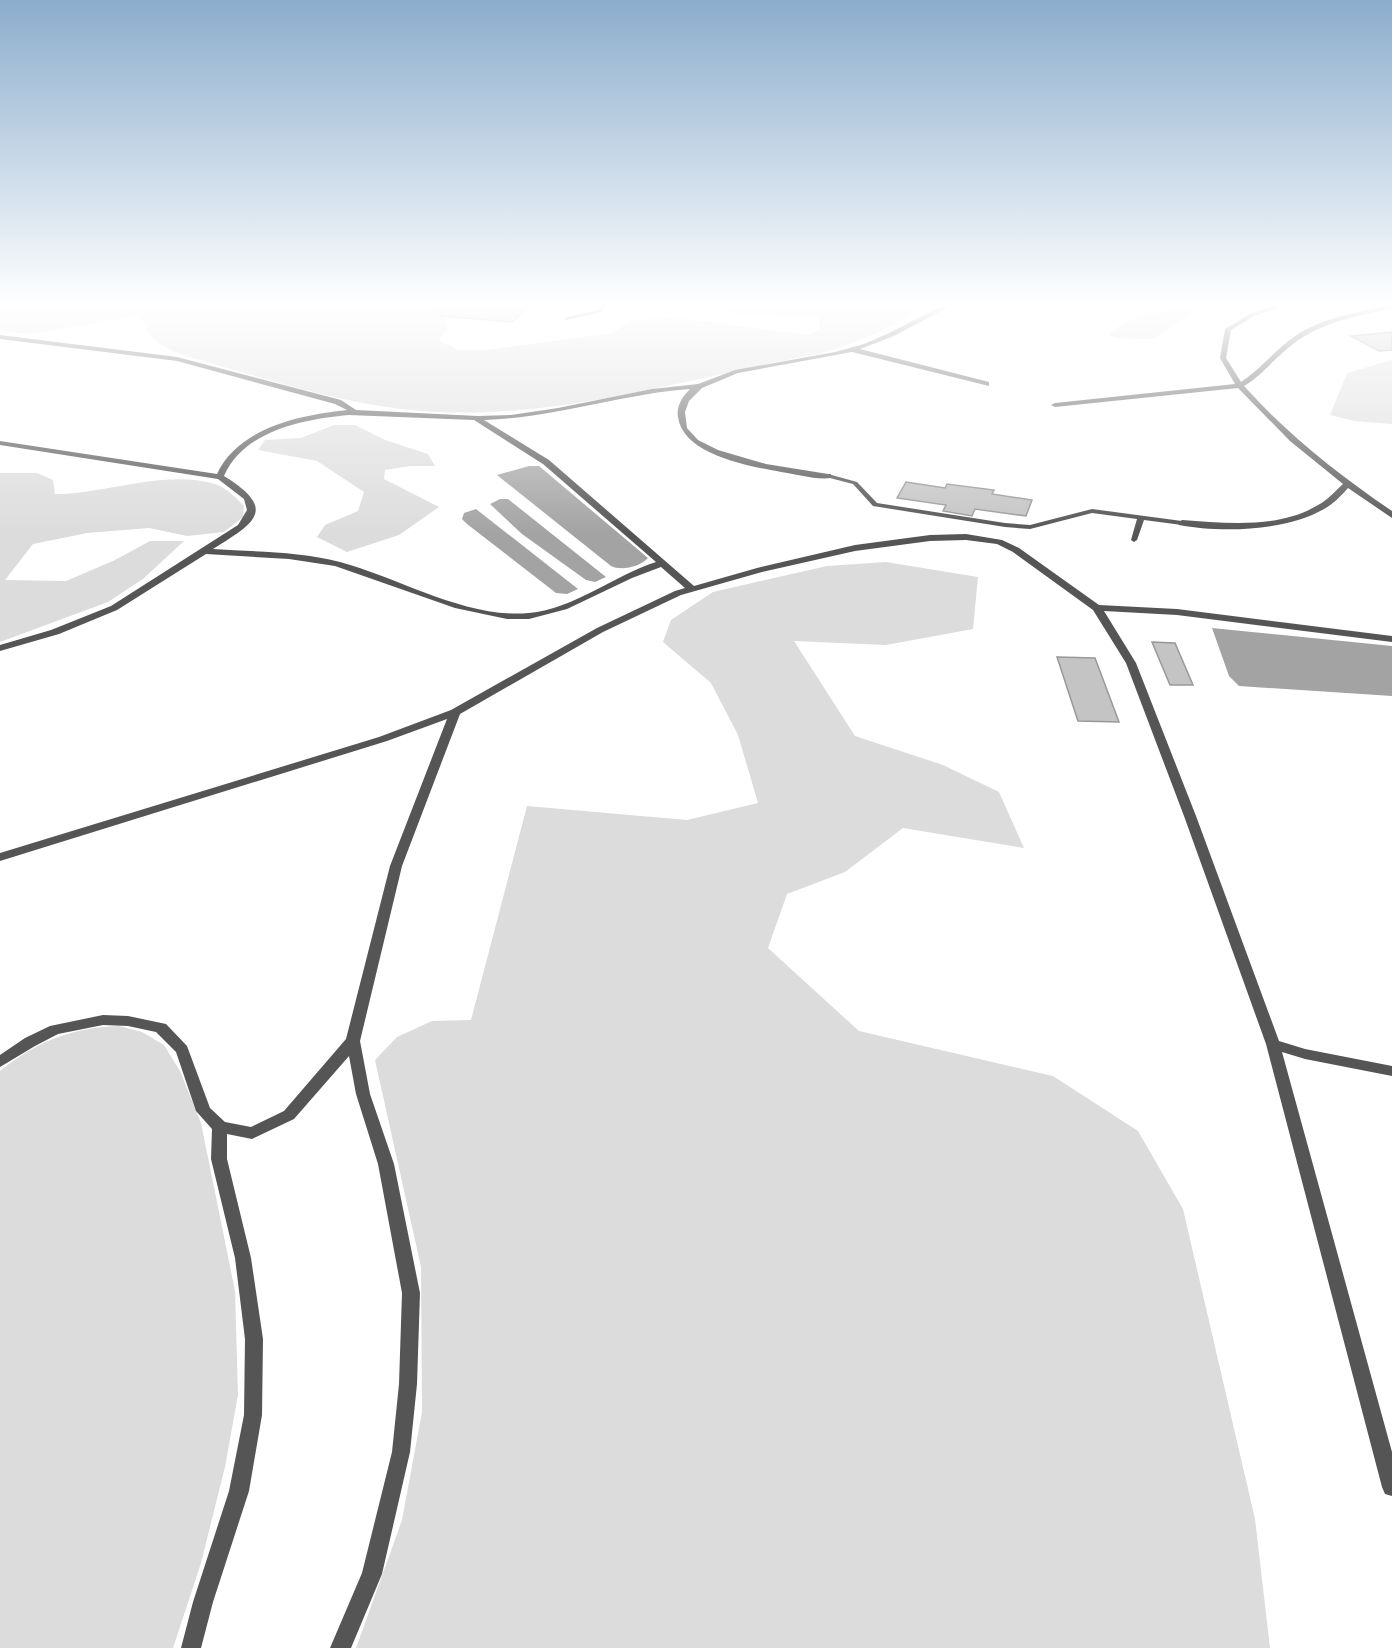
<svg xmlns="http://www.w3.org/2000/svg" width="1392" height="1648" font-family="Mulish,sans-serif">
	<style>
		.green { fill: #dcdcdc }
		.water { fill: #a3a3a3 }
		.building { fill: #c4c4c4; stroke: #999; stroke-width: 1.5 }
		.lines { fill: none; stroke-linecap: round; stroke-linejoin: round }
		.service { fill: #555; fill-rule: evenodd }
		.minor { fill: #555; fill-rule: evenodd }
	</style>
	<rect width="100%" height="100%" fill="#fff"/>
	<path class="green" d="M 0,303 L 435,303 L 444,313 L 448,328 L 439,340 L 458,350 L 485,350 L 613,333 L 628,321 L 670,317 L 808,335 L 820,329 L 819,317 L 730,313 L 717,305 L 693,303 L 912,304 L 911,315 C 881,332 851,345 818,354 C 680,379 542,426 401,409 C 332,401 253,375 186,356 C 160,346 150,341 140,315 L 31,334 L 0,331 Z
		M 1176,303 L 1206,303 L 1153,339 L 1117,338 L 1109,335 C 1127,316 1151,315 1175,307 Z
		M 1392,360 L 1392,424 L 1354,421 L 1330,415 L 1347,373 Z
		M 334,425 L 355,425 L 385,440 L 428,454 L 435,466 L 410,466 L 385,470 L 384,479 L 439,507 L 399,535 L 347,552 L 317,537 L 325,525 L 358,511 L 364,492 L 317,461 L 258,450 L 265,440 L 301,438 Z
		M 0,473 L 37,473 L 53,480 L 55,494 C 107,494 164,469 215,484 C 227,488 236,498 244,506 L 243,517 L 224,532 L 187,536 L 149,528 L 87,533 L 33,544 L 5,580 L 66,581 L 115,560 L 150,541 L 184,541 L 143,579 L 108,602 L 0,642 Z
		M 886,562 L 978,577 L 973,629 L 886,645 L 794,641 L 855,736 L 943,765 L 999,792 L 1024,848 L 903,828 L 845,872 L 787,894 L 768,948 L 859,1031 L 1053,1076 L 1138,1131 L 1183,1209 L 1255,1519 L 1270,1648 L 356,1648 L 402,1520 L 422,1412 L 421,1267 L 375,1060 L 397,1037 L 432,1021 L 471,1020 L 527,806 L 687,820 L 758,803 L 738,735 L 711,683 L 663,642 L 671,620 L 713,592 L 827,566 Z
		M 119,1026 L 142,1032 L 164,1045 L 180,1071 L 201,1123 L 235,1291 L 238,1395 L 225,1467 L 201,1563 L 173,1648 L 0,1648 L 0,1071 C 38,1041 70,1028 119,1026 Z"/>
	<path class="water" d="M 529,466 L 539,466 L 648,558 C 640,567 621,571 611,566 L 497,475 Z
		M 500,499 L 508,499 L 606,577 L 595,582 L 586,580 L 522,534 L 490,504 Z
		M 476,509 L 578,589 L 567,594 L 556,593 L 467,524 L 462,519 L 464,513 Z
		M 1212,628 L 1392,646 L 1392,696 L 1239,686 L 1229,676 Z"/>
	<path class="building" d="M 440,303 L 502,303 L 530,305 L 512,322 L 440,316 Z
		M 1392,332 L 1392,350 L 1379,351 L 1351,336 Z
		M 906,482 L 945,488 L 947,484 L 994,490 L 992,494 L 1032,500 L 1026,516 L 975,509 L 972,516 L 943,511 L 946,505 L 897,498 Z
		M 1152,642 L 1175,643 L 1193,685 L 1170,685 Z
		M 1057,657 L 1095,658 L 1119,722 L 1078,721 Z"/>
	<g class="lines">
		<path class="service" d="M 828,474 L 857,482 L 877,503 L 1005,523 L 1030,525 L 1092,509 L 1182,521 L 1185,523 L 1182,525 L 1144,520 L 1137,540 L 1134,542 L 1131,540 L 1137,519 L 1092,513 L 1030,529 L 1005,527 L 873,506 L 853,484 L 826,477 L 826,475 Z"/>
		<path class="minor" d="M 602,303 L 609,303 L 601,312 L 567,320 L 564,318 L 597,310 Z
			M 948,303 L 956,303 L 894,336 L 860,349 L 989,382 L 989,386 L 852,352 L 738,373 L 702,388 L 689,401 L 685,412 L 687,428 L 698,440 L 718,450 L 766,464 L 828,474 L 831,474 L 831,478 C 815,480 796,474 781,472 C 749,466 683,455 678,417 C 676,406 683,396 690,389 C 621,394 554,418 484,420 L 549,460 L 694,586 L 757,568 L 855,545 L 930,535 L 966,534 L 1002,540 L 1019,548 L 1099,605 L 1177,609 L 1392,636 L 1392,642 L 1177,615 L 1104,611 L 1136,663 L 1196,816 L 1279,1041 L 1305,1049 L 1392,1066 L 1392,1076 L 1305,1059 L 1282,1052 L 1392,1452 L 1392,1496 L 1385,1494 L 1382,1487 L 1266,1044 L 1184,816 L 1126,663 L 1093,610 L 1013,552 L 997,544 L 966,540 L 930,541 L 855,551 L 762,572 L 681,595 L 603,632 L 460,714 L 402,866 L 360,1041 L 370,1094 L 394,1164 L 420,1293 L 417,1384 L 410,1452 L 382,1574 L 351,1648 L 330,1648 L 362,1573 L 392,1452 L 399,1384 L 402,1293 L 378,1164 L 356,1094 L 349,1056 L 294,1119 L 252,1139 L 227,1134 L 227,1159 L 251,1258 L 263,1339 L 262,1415 L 249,1491 L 213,1602 L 201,1648 L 181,1648 L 193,1602 L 229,1491 L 244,1415 L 245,1339 L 235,1258 L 211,1159 L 212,1129 L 196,1111 L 176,1052 L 156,1032 L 128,1026 L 103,1025 L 58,1034 L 35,1046 L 0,1067 L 0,1055 L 25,1038 L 50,1026 L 103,1015 L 128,1016 L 166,1024 L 187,1046 L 210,1108 L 225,1122 L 251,1127 L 284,1111 L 346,1039 L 390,866 L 447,719 L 387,741 L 0,861 L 0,853 L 379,737 L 451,710 L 597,628 L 675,591 L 685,588 L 661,567 L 632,578 L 567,609 L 529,619 L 507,619 L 455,608 L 335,566 L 289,559 L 206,554 L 117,610 L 59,634 L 0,651 L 0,645 L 51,630 L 111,606 L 238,525 L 247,510 L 244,499 L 218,479 L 0,445 L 0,441 L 217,474 C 239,427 301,415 347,410 L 335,404 L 177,361 L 0,339 L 0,335 L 177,357 L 341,400 L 356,410 L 478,416 L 511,415 L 558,408 L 652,389 L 698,384 L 735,370 L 835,352 L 864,344 L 889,333 ZM 349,415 L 474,420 L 543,464 L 656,562 C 613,576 574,609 529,613 C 466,619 400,578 340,562 C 299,551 255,552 213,549 C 254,523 279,510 224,476 C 244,430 305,419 349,415 Z
			M 1281,303 L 1291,303 L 1254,316 L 1231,330 L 1226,358 L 1241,382 C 1261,369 1275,350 1295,336 C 1323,317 1359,312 1392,305 L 1392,309 C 1354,316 1317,323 1287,349 C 1272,361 1261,376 1244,386 C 1288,435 1338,474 1392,511 L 1392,518 L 1348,488 C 1341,496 1333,504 1324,509 C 1286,531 1221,533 1179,525 L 1178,523 L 1182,520 C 1226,523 1279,529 1318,505 C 1328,500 1335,491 1343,484 L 1290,441 L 1238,388 L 1055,407 L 1051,405 L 1055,403 L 1235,384 L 1220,358 L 1225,329 L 1250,314 Z"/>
	</g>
	<linearGradient id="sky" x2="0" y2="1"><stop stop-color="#8cadcc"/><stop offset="0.57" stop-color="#fff"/><stop offset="1" stop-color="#fff" stop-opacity="0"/></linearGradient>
	<rect width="1392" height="534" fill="url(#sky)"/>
</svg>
